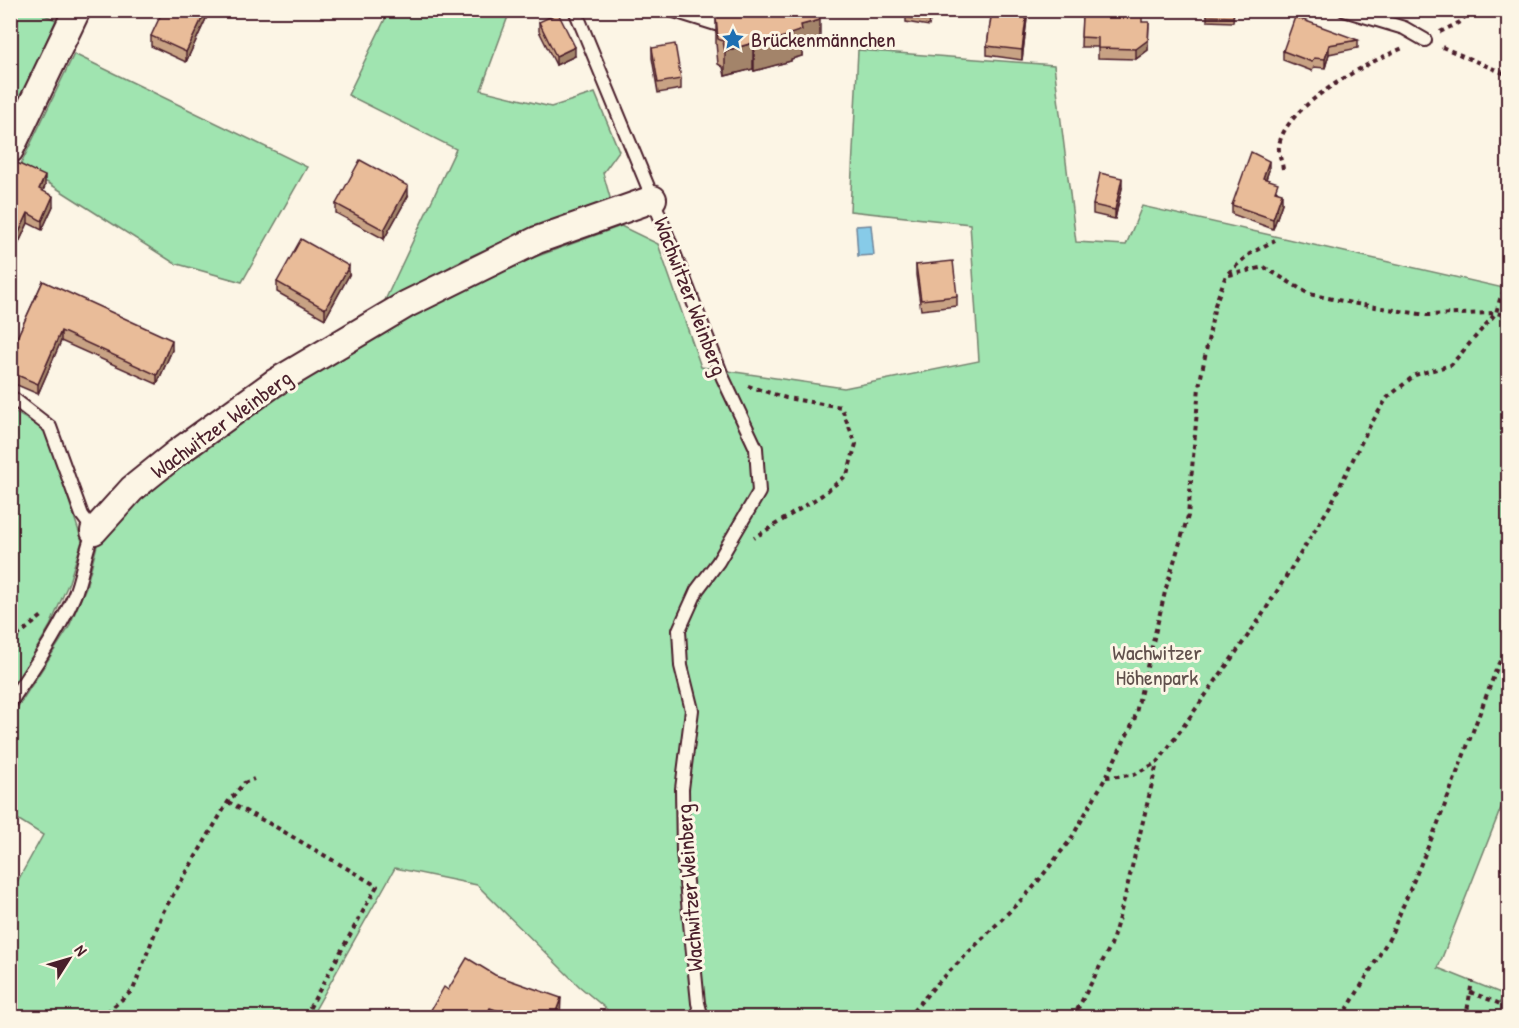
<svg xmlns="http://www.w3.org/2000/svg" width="1519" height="1028" font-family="'Patrick Hand',sans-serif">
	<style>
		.green { fill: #a0e4b0; stroke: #75826e; stroke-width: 1.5 }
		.water { fill: #87cbe8; stroke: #6f869c; stroke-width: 1.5 }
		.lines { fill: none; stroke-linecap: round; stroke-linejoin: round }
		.lane-casing { stroke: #4a1f2b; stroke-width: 16 }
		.street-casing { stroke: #4a1f2b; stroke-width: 30 }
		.path { stroke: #4a1f2b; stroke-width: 4; stroke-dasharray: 4.5 4.5; stroke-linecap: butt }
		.lane { stroke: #fcf5e5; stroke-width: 12 }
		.street { stroke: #fcf5e5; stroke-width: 26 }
		.wall { fill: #c8a284; stroke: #4a1f2b; stroke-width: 1.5 }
		.shaded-wall { fill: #a3846b; stroke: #4a1f2b; stroke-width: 1.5 }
		.building { fill: #e9bc99; stroke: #4a1f2b; stroke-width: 1.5 }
		.labels { text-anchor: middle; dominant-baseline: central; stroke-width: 6; stroke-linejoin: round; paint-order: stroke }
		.poi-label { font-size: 22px; fill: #4a1f2b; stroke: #fcf5e5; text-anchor: start }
		.street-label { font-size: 22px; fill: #4a1f2b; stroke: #fcf5e5 }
		.park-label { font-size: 22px; fill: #60504c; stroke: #fcf5e5 }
	</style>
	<rect width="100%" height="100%" fill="#fcf5e5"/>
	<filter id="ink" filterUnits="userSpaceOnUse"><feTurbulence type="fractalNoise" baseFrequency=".0167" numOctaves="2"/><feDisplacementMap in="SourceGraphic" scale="12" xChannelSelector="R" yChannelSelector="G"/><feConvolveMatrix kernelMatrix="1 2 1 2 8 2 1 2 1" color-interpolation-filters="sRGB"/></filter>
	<g filter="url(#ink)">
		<path class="green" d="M 11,11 L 36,11 L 56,20 L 11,120 Z
			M 389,11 L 510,11 L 481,90 L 551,107 L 595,93 L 619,151 L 603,173 L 611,201 L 519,234 L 456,263 L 380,311 L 456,149 L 348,95 Z
			M 858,50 L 1054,65 L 1076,242 L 1126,245 L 1142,206 L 1508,289 L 1508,790 L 1438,968 L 1508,996 L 1508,1017 L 616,1017 L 579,986 L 477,885 L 395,868 L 311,1017 L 11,1017 L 11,957 L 16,936 L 11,933 L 11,893 L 43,835 L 11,815 L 10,719 L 68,629 L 86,587 L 99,538 L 149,491 L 275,398 L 365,342 L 466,282 L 621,226 L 658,244 L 701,367 L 844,388 L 979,361 L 970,224 L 850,211 Z
			M 74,54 L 307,167 L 242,282 L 174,263 L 50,184 L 19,168 Z
			M 11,410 L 46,430 L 82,541 L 69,582 L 50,626 L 11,692 Z"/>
		<path class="water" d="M 871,225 L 874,255 L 858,256 L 856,226 Z"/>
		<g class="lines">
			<g class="lane-casing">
				<path id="lane" d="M 575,10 L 653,199 L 723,378 L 756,448 L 759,492 L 718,562 L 697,590 L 679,630 L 681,666 L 692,710 L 682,789 L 683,852 L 698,1003 L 702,1018
					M 671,10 L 719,25 L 730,26
					M 1344,10 L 1404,28 L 1425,40
					M 10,396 L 50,427 L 82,515 L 94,531 C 84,552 83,575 74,596 C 58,634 32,669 10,703"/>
			</g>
			<g class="street-casing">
				<path id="street" d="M 10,150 L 77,10
					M 94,531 L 132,489 L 178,452 L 274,383 L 407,304 L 537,240 L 653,199"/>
			</g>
			<path class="path" d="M 1440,32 L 1460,22 L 1471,10
				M 1442,47 L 1508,75
				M 1283,169 C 1282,162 1278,153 1279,146 C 1284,106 1368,62 1403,48
				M 1229,275 L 1264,267 L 1309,294 L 1357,304 L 1426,315 L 1496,313 L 1508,316
				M 748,386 L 786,398 L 841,407 L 856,444 L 847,475 L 822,495 L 754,538
				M 10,642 L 42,616
				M 1106,777 L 1133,775 L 1158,762 L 1259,620 L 1330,506 L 1368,429 L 1387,398 L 1415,375 L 1451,365 L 1496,313 L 1500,299 L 1508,283
				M 228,802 L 274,826 L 377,886 L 304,1018
				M 1470,992 L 1508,1007
				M 100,1018 L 133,990 L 163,912 L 228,802 L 244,783 L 254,779
				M 907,1018 L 934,987 L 1032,889 L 1071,839 L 1106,777 L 1134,721 L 1166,588 L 1188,516 L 1199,387 L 1215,305 L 1226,275 L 1248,255 L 1275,240
				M 1073,1018 L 1111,945 L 1124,900 L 1157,763
				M 1342,1018 L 1390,937 L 1438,823 L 1498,665 L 1508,645
				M 1466,1018 L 1472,981"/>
			<use href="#lane" class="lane"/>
			<use href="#street" class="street"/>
		</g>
		<path class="wall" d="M 210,10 L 186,62 L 151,46 L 151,36 Z
			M 932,10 L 929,26 L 906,22 L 906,17 Z
			M 992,10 L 1028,10 L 1022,60 L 987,55 L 987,46 Z
			M 1207,10 L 1234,10 L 1233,22 L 1207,21 Z
			M 1082,16 L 1142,22 L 1148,50 L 1136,59 L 1098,58 L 1098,47 L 1081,47 Z
			M 716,17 L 820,46 L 802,50 L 802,56 L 791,59 L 791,61 L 754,71 L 753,69 L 725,76 L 723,67 L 718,64 L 716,43 Z
			M 539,22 L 575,56 L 556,65 L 539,31 Z
			M 1358,40 L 1358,48 L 1329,54 L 1325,68 L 1314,67 L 1312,71 L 1283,60 L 1283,51 Z
			M 652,48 L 681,79 L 681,89 L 658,93 L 652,58 Z
			M 1509,128 L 1509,151 L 1503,148 L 1503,138 Z
			M 1269,170 L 1266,179 L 1278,192 L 1282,203 L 1273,229 L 1232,214 L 1232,205 Z
			M 10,177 L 45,186 L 43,191 L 53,206 L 42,230 L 28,223 L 15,251 L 10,249 Z
			M 1122,188 L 1115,219 L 1093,214 L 1093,205 Z
			M 408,196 L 384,239 L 336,213 L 336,204 Z
			M 916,265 L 957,296 L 957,306 L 921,310 L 916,275 Z
			M 349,275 L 325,319 L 277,292 L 277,282 Z
			M 43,281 L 172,350 L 157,384 L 61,341 L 38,394 L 10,382 L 10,353 Z
			M 448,990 L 561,1016 L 560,1017 L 427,1017 Z"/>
		<path class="shaded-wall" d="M 206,10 L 210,10 L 186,62 L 186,52 Z
			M 1027,10 L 1028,10 L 1022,60 L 1022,50 Z
			M 820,20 L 820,46 L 802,50 L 802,56 L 791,59 L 791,61 L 754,71 L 754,45 L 790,34 L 801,25 Z
			M 1149,22 L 1148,50 L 1136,59 L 1136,49 Z
			M 753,43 L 753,69 L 725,76 L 725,51 Z
			M 1329,45 L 1329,54 L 1325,68 L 1325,59 Z
			M 575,47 L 575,56 L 556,65 L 556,56 Z
			M 1269,161 L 1269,170 L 1263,187 L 1263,178 Z
			M 45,176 L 45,186 L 39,199 L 39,189 Z
			M 1122,178 L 1122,188 L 1115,219 L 1115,210 Z
			M 408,186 L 408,196 L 384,239 L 384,230 Z
			M 1282,193 L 1282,203 L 1273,229 L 1273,219 Z
			M 53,196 L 53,206 L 42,230 L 42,221 Z
			M 28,213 L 28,223 L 15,251 L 15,241 Z
			M 349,266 L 349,275 L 325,319 L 325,309 Z
			M 61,331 L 61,341 L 38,394 L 38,384 Z
			M 172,340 L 172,350 L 157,384 L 157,375 Z
			M 561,998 L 560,1017 L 554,1017 Z
			M 490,1008 L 490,1017 L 485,1017 Z"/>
		<path class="building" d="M 163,10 L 206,10 L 186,52 L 151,36 Z
			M 743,10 L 819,10 L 820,20 L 801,25 L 802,30 L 790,34 L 791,35 L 754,45 L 753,43 L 725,51 L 723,41 L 718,39 L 716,17 Z
			M 907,10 L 931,10 L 929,21 L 906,17 Z
			M 992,10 L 1027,10 L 1022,50 L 987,46 Z
			M 1095,10 L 1142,10 L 1142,22 L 1149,22 L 1148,40 L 1136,49 L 1098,48 L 1098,38 L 1081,37 L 1082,16 L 1095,16 Z
			M 1207,10 L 1234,10 L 1233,17 L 1207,16 Z
			M 558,13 L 575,47 L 556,56 L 539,22 Z
			M 1295,17 L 1358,40 L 1329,45 L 1325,59 L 1314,58 L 1312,62 L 1283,51 Z
			M 675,44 L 681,79 L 658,83 L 652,48 Z
			M 1509,128 L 1509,141 L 1503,138 Z
			M 1251,152 L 1269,161 L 1263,178 L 1278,183 L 1275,191 L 1282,193 L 1273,219 L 1232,205 Z
			M 360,160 L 408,186 L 384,230 L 336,204 Z
			M 17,163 L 45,176 L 39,189 L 53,196 L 42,221 L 28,213 L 15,241 L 10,239 L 10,177 Z
			M 1100,173 L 1122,178 L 1115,210 L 1093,205 Z
			M 301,239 L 349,266 L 325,309 L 277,282 Z
			M 953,261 L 957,296 L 921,300 L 916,265 Z
			M 43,281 L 172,340 L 157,375 L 61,331 L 38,384 L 10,372 L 10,353 Z
			M 467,958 L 495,975 L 561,998 L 554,1017 L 516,1017 L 490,1008 L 485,1017 L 427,1017 L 444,987 L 448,990 Z"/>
	</g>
	<defs>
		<g id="sight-bare" transform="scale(1.8)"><path d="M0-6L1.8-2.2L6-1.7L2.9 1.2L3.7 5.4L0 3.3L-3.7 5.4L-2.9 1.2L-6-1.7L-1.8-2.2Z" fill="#1f6fb2" stroke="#fcf5e5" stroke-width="2.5" paint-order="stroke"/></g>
	</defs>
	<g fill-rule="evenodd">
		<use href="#sight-bare" x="733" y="39"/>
	</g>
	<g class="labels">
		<g class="poi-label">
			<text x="751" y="39">Brückenmännchen</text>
		</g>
		<g class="street-label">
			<text transform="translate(691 296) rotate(69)">Wachwitzer Weinberg</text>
			<text transform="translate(221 424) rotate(-36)">Wachwitzer Weinberg</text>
			<text transform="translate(689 888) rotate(-94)">Wachwitzer Weinberg</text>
		</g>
		<g class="park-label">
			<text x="1157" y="652">Wachwitzer<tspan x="1157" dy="25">Höhenpark</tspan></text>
		</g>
	</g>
	<rect width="1519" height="1028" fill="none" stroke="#fcf5e5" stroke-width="36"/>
	<rect x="18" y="18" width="1483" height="992" fill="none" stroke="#4a1f2b" stroke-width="2" filter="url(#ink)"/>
	<g transform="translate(69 959) rotate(53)" stroke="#fcf5e5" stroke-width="4.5" paint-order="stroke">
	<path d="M0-4.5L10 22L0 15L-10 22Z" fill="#4a1f2b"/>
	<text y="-9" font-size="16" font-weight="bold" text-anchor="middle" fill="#4a1f2b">N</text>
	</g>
</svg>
